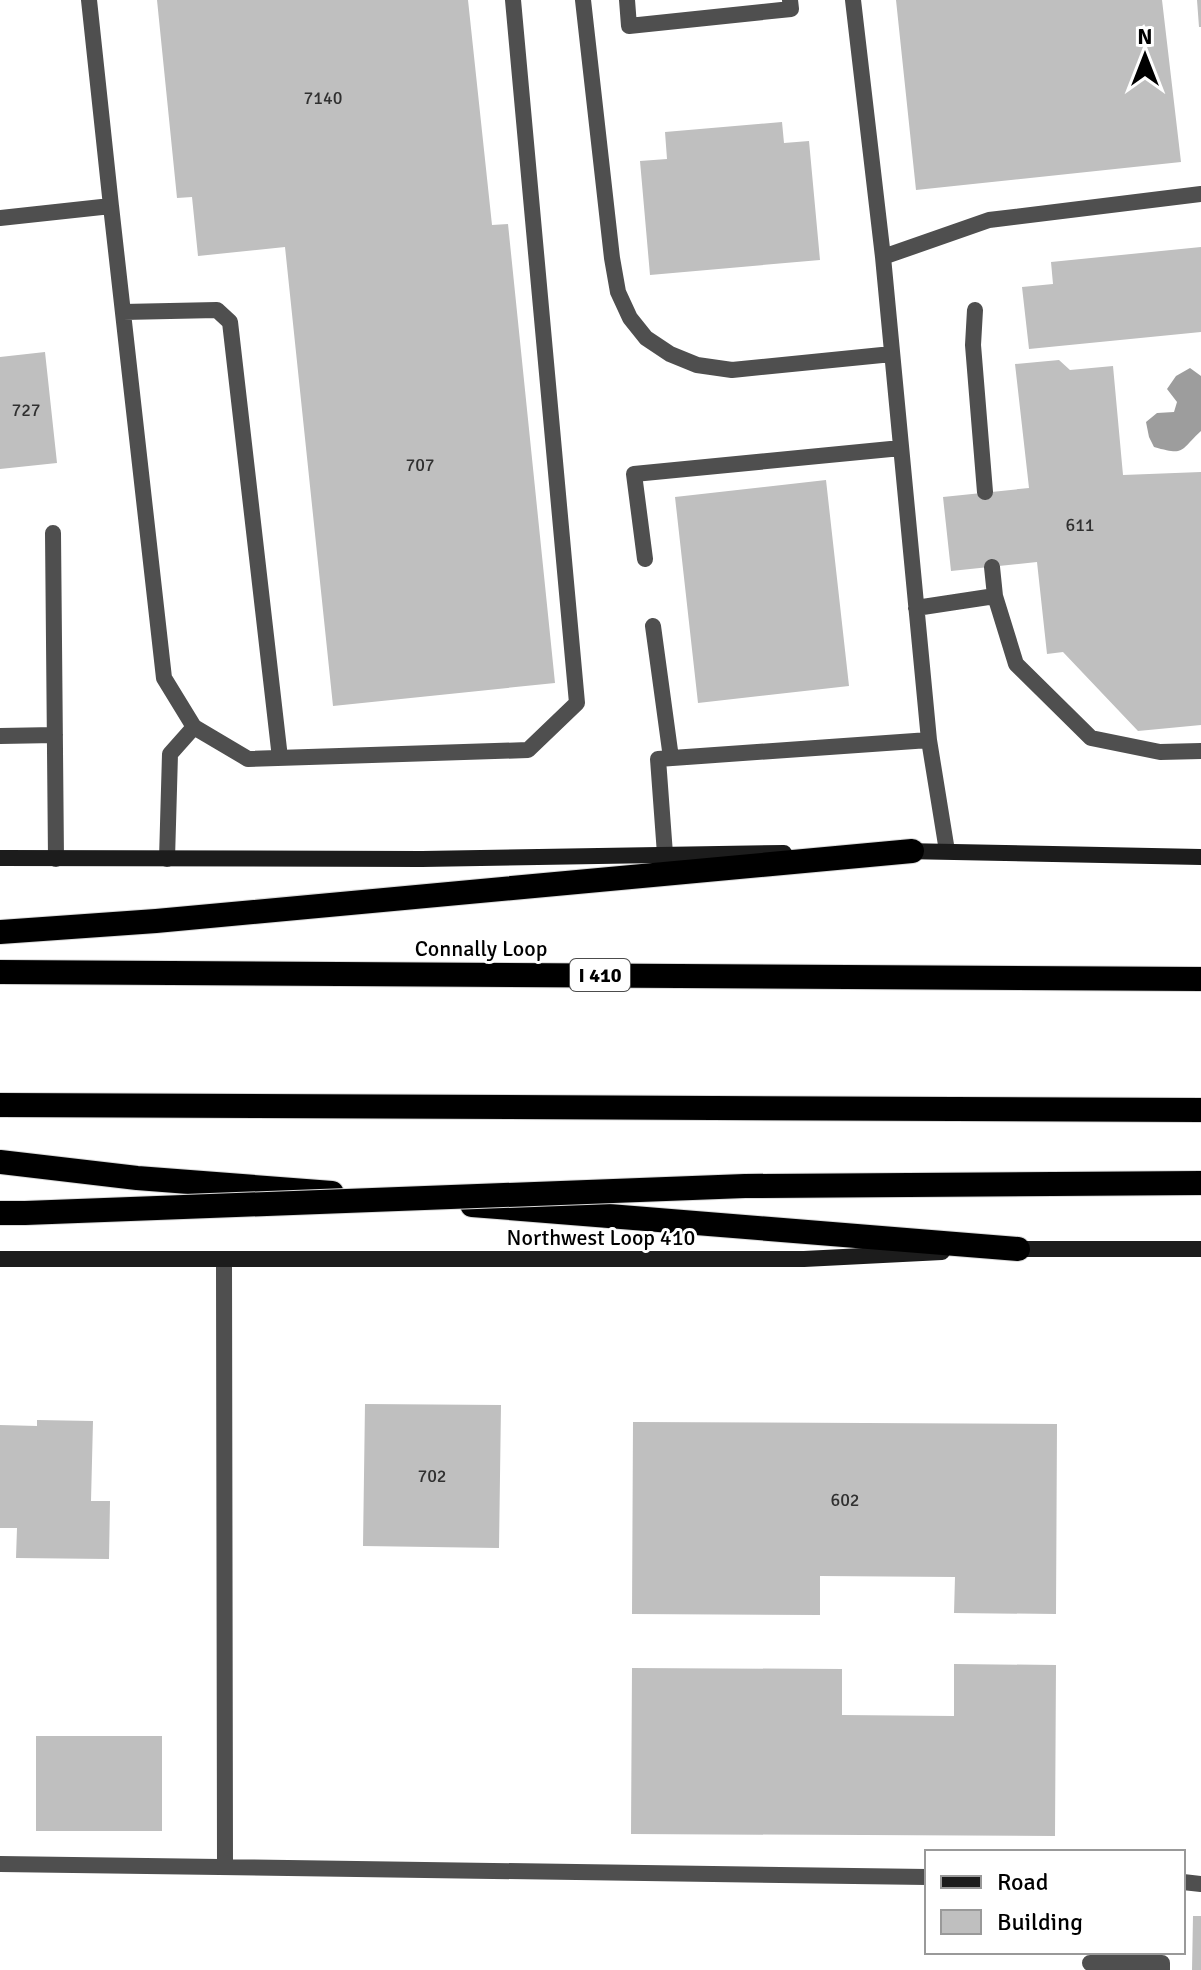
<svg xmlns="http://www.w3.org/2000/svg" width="1201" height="1970" font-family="Signika,sans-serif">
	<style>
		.water { fill: #9d9d9d }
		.building { fill: #bfbfbf }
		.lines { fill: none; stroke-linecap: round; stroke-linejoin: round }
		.motorway-casing { stroke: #dbdbdb; stroke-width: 26 }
		.service { stroke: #4f4f4f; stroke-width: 16 }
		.secondary { stroke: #1c1c1c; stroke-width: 16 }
		.motorway { stroke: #000; stroke-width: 24 }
		.motorway-bridge-casing { stroke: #dbdbdb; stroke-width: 26; stroke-linecap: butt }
		.service-bridge { stroke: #4f4f4f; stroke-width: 16 }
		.motorway-bridge { stroke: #000; stroke-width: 24 }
		.labels { text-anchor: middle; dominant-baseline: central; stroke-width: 6; stroke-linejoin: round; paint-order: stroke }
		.number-label { font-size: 18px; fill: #303030 }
		.shield { fill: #fff; stroke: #4c4c4c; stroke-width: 2 }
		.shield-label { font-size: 20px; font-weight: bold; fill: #000 }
		.street-label { font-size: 22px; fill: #000; stroke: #fff }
	</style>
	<rect width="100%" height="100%" fill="#fff"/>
	<path class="water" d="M 1190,368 L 1201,376 L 1201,431 C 1179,451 1186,456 1154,447 L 1149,437 L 1146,422 L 1157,413 L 1174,412 L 1177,402 L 1167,389 L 1176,376 Z"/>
	<path class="building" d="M 157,0 L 468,0 L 492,225 L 508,224 L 555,683 L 333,706 L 285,247 L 198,256 L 192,197 L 177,198 Z
		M 896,0 L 1162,0 L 1181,162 L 916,190 Z
		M 1197,0 L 1201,0 L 1201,27 L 1199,27 Z
		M 782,122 L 784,143 L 809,141 L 820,260 L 650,275 L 640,161 L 667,159 L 665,132 Z
		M 1201,247 L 1201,332 L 1029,349 L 1022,287 L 1053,284 L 1051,262 Z
		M 45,352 L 57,463 L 0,469 L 0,357 Z
		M 1059,360 L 1070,370 L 1113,366 L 1123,475 L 1201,472 L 1201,725 L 1138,731 L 1063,652 L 1047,654 L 1037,562 L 951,571 L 943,497 L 1029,488 L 1015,364 Z
		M 826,480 L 849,686 L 698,703 L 675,497 Z
		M 365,1404 L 501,1405 L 499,1548 L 363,1546 Z
		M 37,1420 L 93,1421 L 91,1501 L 110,1501 L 109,1559 L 16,1558 L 17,1528 L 0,1528 L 0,1425 L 37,1426 Z
		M 633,1422 L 1057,1424 L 1056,1614 L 954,1613 L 955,1577 L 820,1576 L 820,1615 L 632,1614 Z
		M 954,1664 L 1056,1665 L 1055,1836 L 631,1834 L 632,1668 L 842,1669 L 842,1715 L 954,1716 Z
		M 36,1736 L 162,1736 L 162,1831 L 36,1831 Z
		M 1193,1916 L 1201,1916 L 1201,1970 L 1192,1970 Z"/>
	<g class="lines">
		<g class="motorway-casing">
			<path id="motorway" d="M 0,932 L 156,921 L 912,851
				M 0,972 L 1201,979
				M 0,1105 L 1201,1110
				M 0,1162 L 137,1178 L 332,1193
				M 745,1186 L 1201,1183
				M 472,1205 L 1018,1249
				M 0,1213 L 25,1213"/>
		</g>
		<path class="service" d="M 583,0 L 612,258 L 618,292 L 630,318 L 646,338 L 670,354 L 697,365 L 732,370 L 892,354
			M 627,0 L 629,26 L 791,9 L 790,0
			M 853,0 L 883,257 L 929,740 L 947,851
			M 111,206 L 164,678 L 194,727 L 248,759 L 528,750 L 577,703 L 513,0
			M 0,218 L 111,206 L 89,0
			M 883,257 L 989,220 L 1201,194
			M 975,310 L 973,345 L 985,492
			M 123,312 L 217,310 L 230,322 L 280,758
			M 53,533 L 56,859
			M 645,559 L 634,474 L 901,448
			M 992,567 L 995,596
			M 916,608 L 995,596 L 1016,664 L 1091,738 L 1160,752 L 1201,751
			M 653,626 L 671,758
			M 0,736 L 55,735
			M 665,854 L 658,759 L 929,740
			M 167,859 L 170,754 L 194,727
			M 224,1261 L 225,1867
			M 0,1864 L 927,1877
			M 1183,1882 L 1201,1884
			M 1090,1963 L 1162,1963 L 1162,1970"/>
		<path class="secondary" d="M 903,851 L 1201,857
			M 0,858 L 422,859 L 784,853
			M 1009,1249 L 1201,1249
			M 0,1259 L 804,1259 L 942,1252"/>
		<use href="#motorway" class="motorway"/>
		<g class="motorway-bridge-casing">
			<path id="motorway-bridge" d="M 25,1213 L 745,1186"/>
		</g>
		<path class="service-bridge" d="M 1124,1970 L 1124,1952"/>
		<use href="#motorway-bridge" class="motorway-bridge"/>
	</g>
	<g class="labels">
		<g class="number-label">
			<text x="323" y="98">7140</text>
			<text x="26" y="410">727</text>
			<text x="420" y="465">707</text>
			<text x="1080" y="525">611</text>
			<text x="432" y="1476">702</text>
			<text x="845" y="1500">602</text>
		</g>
		<rect class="shield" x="570" y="959" width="60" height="32" rx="6"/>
		<g class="shield-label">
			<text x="600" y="975">I 410</text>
		</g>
		<g class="street-label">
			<text x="481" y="948">Connally Loop</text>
			<text x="601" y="1237">Northwest Loop 410</text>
		</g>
	</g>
	<rect x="925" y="1850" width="260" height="104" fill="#ffffff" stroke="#999999" stroke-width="2"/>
	<rect x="941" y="1876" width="40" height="12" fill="#1c1c1c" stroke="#999999" stroke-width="2"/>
	<text x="997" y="1890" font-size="24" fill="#000000">Road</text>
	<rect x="941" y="1910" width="40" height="24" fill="#bfbfbf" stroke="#999999" stroke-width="2"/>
	<text x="997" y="1930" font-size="24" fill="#000000">Building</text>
	<g transform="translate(1145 56)" stroke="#ffffff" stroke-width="6" paint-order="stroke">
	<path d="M0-6L14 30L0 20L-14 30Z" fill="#000000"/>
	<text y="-12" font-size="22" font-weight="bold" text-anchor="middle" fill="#000000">N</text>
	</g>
</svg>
